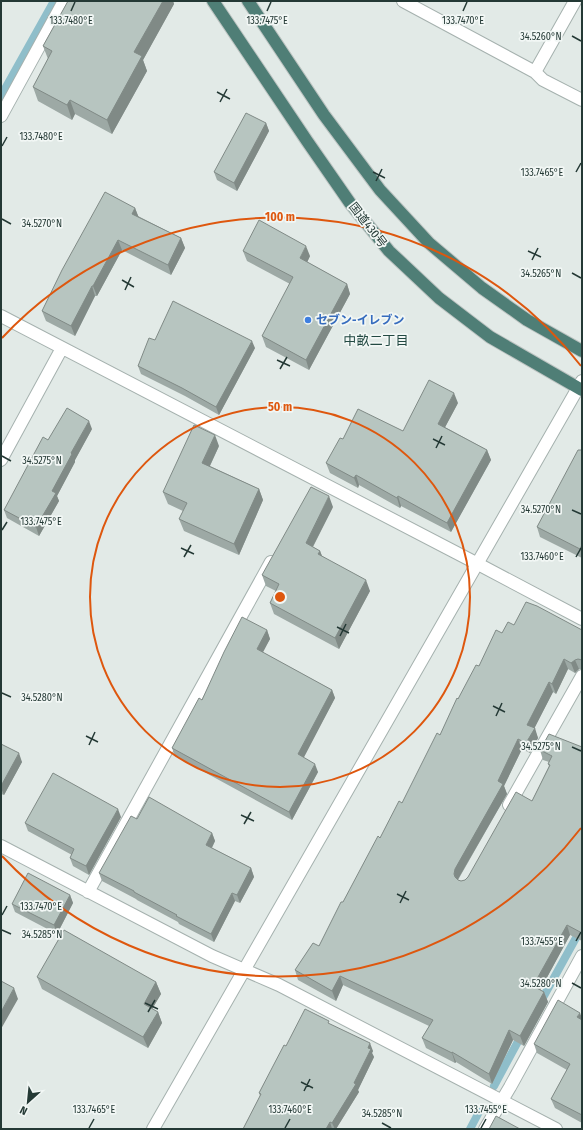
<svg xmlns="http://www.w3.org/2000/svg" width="583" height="1130" font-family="'Fira Sans Condensed','Noto Sans JP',sans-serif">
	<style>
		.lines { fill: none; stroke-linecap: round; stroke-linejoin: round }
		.stream { stroke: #8fbeca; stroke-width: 8 }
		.minor-casing { stroke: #a5b1ae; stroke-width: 14 }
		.tertiary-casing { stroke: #a5b1ae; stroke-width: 14 }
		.trunk-casing { stroke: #bdc4c2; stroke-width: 14 }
		.minor { stroke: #fff; stroke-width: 12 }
		.tertiary { stroke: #fff; stroke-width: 12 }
		.trunk { stroke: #4f7e76; stroke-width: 12 }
		.wall { fill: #9da9a5 }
		.shaded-wall { fill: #808a86 }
		.building { fill: #b7c5c0; stroke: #808a86 }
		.ticks { fill: none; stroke: #243935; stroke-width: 1.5 }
		.ring { fill: none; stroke: #de570e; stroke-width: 2 }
		.shop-dot { fill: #3f7fe0; stroke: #f2f7f5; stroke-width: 1.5 }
		.labels { text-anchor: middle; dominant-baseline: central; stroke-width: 3.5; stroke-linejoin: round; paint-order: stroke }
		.street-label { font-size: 12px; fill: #243935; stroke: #f2f7f5 }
		.shop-label { font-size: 12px; font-weight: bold; fill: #366cbe; stroke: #f2f7f5; text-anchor: start }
		.neighbourhood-label { font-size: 13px; fill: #224942; stroke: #f2f7f5 }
		.ticks-label { font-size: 10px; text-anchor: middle; fill: #243935; stroke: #f2f7f5; stroke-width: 3.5; stroke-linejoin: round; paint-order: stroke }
		.centre { fill: #de570e; stroke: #f2f7f5; stroke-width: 2 }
		.ring-label { font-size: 12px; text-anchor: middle; font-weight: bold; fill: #de570e; stroke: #f2f7f5; stroke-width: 3.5; stroke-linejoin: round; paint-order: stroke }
	</style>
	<rect width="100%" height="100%" fill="#e2eae7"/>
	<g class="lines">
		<path class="stream" d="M 1,96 L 54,1
			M 540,1003 L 582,927
			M 494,1086 L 522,1034
			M 470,1129 L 479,1112"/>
		<g class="minor-casing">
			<path id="minor" d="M 403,1 L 535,72 L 543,80 L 582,100
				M 535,72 L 575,1
				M 1,116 L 64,1
				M 1,316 L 478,564 L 582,619
				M 1,460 L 62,348
				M 509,805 L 582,676
				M 1,846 L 212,956 L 279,985 L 556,1129
				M 88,892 L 271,562
				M 485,1129 L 510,1087 L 582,956"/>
		</g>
		<g class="tertiary-casing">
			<path id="tertiary" d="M 153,1129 L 582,381"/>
		</g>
		<g class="trunk-casing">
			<path id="trunk" d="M 213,1 L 307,141 L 350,203 L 389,251 L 439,298 L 490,337 L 582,390
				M 248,1 L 324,115 L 380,190 L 429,243 L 482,288 L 527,320 L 582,351"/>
		</g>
		<use href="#minor" class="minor"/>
		<use href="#tertiary" class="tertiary"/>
		<use href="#trunk" class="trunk"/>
	</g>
	<path class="wall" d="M 68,1 L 173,1 L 174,4 L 143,60 L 147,71 L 112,134 L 75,114 L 72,120 L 38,101 L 33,87 L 48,59 L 43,46 Z
		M 266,123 L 269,131 L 237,191 L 217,180 L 214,172 Z
		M 135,208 L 138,216 L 181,238 L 185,248 L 171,275 L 122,250 L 97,296 L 95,296 L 75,336 L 46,321 L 42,311 Z
		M 243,251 L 310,256 L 307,262 L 347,284 L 350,294 L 309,370 L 266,347 L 262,336 L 290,284 L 247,261 Z
		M 155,340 L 255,348 L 219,415 L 185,396 L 141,374 L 138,366 Z
		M 458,403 L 445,427 L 487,450 L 491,460 L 451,532 L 401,506 L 400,508 L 359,485 L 358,488 L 330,473 L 326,463 L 343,439 L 403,431 Z
		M 92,429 L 75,460 L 75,462 L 57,496 L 59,501 L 39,536 L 7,518 L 4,510 L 48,440 Z
		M 219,446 L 210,466 L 259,489 L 263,500 L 239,555 L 184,531 L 179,519 L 183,511 L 168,504 L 163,492 Z
		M 582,450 L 582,558 L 540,537 L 537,527 Z
		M 333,507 L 313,547 L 320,551 L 322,556 L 370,591 L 339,649 L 274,614 L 270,603 L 276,591 L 266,586 L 262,575 Z
		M 514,625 L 582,630 L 582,669 L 579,669 L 575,673 L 568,669 L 556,694 L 553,692 L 534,728 L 538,738 L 530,753 L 522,749 L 504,786 L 507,794 L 458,880 L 461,881 L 465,880 L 468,877 L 532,801 L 549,766 L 548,764 L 549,762 L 543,760 L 540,750 L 582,747 L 582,941 L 570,935 L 540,990 L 544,992 L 548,1002 L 524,1046 L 513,1040 L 492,1084 L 456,1062 L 455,1063 L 426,1048 L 422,1038 L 429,1026 L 343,985 L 336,1001 L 298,980 L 295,970 L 319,946 L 343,902 L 380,838 L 402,803 L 440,735 L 458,699 L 479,666 L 502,633 Z
		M 267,630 L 270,639 L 262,652 L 332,690 L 335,698 L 303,757 L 318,772 L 292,820 L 175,756 L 172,748 L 202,700 Z
		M 1,744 L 22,762 L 4,795 L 1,794 Z
		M 121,817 L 89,875 L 73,866 L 70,858 L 72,855 L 28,831 L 25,823 Z
		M 137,819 L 212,833 L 215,841 L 212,848 L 251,868 L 254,877 L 240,903 L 235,901 L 214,942 L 179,924 L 178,922 L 137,900 L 136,899 L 102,881 L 99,873 Z
		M 70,895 L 73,903 L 57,934 L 15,912 L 12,904 Z
		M 37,977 L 156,982 L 161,994 L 152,1009 L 158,1012 L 162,1023 L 148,1048 L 42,989 Z
		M 582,1018 L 582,1123 L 555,1108 L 551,1099 L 567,1070 L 537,1053 L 534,1044 Z
		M 330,1024 L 373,1051 L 372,1053 L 374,1057 L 358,1090 L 359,1092 L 336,1129 L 243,1129 L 260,1096 L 259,1093 L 286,1046 Z"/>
	<path class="shaded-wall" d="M 163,1 L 173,1 L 174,4 L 143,60 L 147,71 L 112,134 L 107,120 L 134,52 Z
		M 70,100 L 75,114 L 72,120 L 67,105 Z
		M 266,123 L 269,131 L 237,191 L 234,183 Z
		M 135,208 L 139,218 L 132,214 Z
		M 181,238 L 185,248 L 171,275 L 168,265 Z
		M 118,240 L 122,250 L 97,296 L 93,286 Z
		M 306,246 L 310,256 L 304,269 L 300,258 Z
		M 347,284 L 350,294 L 309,370 L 306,360 Z
		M 92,286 L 95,296 L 75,336 L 71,326 Z
		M 252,341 L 255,348 L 219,415 L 216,407 Z
		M 454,393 L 458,403 L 442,433 L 438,424 Z
		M 89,421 L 92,429 L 75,460 L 75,462 L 57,496 L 59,501 L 39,536 L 36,527 L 52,491 L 71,453 Z
		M 215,435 L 219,446 L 206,474 L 202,463 Z
		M 487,450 L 491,460 L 451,532 L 447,523 Z
		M 356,475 L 359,485 L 358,488 L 354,478 Z
		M 259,489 L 263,500 L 239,555 L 234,544 Z
		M 329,496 L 333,507 L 309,554 L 306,543 Z
		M 398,496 L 401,506 L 400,508 L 397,498 Z
		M 582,545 L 582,555 L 580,549 Z
		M 320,551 L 324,561 L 318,554 Z
		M 366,580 L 370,591 L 339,649 L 335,638 Z
		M 267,630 L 270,639 L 260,658 L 257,649 Z
		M 564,659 L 568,669 L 556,694 L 552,684 Z
		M 575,660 L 579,669 L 575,673 L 571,663 Z
		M 549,682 L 553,692 L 531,735 L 527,725 Z
		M 332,690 L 335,698 L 301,763 L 298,754 Z
		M 535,728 L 538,738 L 530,753 L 526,743 Z
		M 518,739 L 522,749 L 504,786 L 507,794 L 458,879 L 458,883 L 454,874 L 455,869 Z
		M 19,753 L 22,762 L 4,795 L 1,788 L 1,786 Z
		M 315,764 L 318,772 L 292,820 L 289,812 Z
		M 118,809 L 121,817 L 89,875 L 86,866 Z
		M 212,833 L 215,841 L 209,853 L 206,845 Z
		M 251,868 L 254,877 L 240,903 L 237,895 Z
		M 232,893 L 235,901 L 214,942 L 211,934 Z
		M 70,895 L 73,903 L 57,934 L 54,925 Z
		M 567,925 L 570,935 L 537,996 L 533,986 Z
		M 340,976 L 343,985 L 336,1001 L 332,991 Z
		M 156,982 L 161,994 L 148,1016 L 144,1004 Z
		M 14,988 L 18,999 L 1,1029 L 1,1012 Z
		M 544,992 L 548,1002 L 524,1046 L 520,1036 Z
		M 158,1012 L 162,1023 L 148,1048 L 143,1037 Z
		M 580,1013 L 582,1018 L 582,1024 L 577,1017 Z
		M 509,1030 L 513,1040 L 492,1084 L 489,1074 Z
		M 370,1043 L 373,1051 L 372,1053 L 374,1057 L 358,1090 L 359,1092 L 336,1129 L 335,1129 L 332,1123 Z
		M 452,1052 L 456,1062 L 455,1063 L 452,1053 Z
		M 330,1122 L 332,1129 L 326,1129 Z"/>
	<path class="building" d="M 68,1 L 163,1 L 134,52 L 142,56 L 107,120 L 70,100 L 67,105 L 33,87 L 52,51 L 43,46 Z
		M 246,113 L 266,123 L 234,183 L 214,172 Z
		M 105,192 L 135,208 L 132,214 L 181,238 L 168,265 L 118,240 L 93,286 L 92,286 L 71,326 L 42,311 L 62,270 Z
		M 259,220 L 306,246 L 300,258 L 347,284 L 306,360 L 262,336 L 293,277 L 243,251 Z
		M 173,301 L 252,341 L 216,407 L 182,388 L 138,366 L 149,338 L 155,340 Z
		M 429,380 L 454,393 L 438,424 L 487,450 L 447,523 L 398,496 L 397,498 L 356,475 L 354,478 L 326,463 L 340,438 L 343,439 L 358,409 L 403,431 Z
		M 67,408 L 89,421 L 71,453 L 72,454 L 52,491 L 56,493 L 36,527 L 4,510 L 43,437 L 48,440 Z
		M 194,425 L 215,435 L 202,463 L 259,489 L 234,544 L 179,519 L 187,503 L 163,492 Z
		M 578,450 L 582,450 L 582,545 L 580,549 L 537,527 Z
		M 311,487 L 329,496 L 306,543 L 320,551 L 318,554 L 366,580 L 335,638 L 270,603 L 279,584 L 262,575 Z
		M 526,602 L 537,606 L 582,630 L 582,660 L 578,659 L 575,660 L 571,663 L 564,659 L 552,684 L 549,682 L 527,725 L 535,728 L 526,743 L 518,739 L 498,781 L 503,784 L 455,869 L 454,874 L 455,877 L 458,880 L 461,881 L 465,880 L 468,877 L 516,792 L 532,801 L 550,765 L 548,764 L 552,756 L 540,750 L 549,734 L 582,747 L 581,750 L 582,750 L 582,933 L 567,925 L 533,986 L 544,992 L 520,1036 L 509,1030 L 489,1074 L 452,1052 L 452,1053 L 422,1038 L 433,1020 L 340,976 L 332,991 L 295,970 L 313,943 L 319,946 L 341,902 L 343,902 L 378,836 L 380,838 L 399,801 L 402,803 L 437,733 L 440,735 L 457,698 L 458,699 L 476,665 L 479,666 L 496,630 L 502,633 L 508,622 L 514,625 Z
		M 242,617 L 267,630 L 257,649 L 332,690 L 298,754 L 315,764 L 289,812 L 172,748 L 199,698 L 202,700 L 224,652 Z
		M 1,744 L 19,753 L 1,786 Z
		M 53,773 L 118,809 L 86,866 L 70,858 L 74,849 L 25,823 Z
		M 149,797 L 212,833 L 206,845 L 251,868 L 237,895 L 232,893 L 211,934 L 176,916 L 177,915 L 134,892 L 134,891 L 99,873 L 131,816 L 137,819 Z
		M 28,873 L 70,895 L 54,925 L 12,904 Z
		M 64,930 L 156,982 L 144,1004 L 158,1012 L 143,1037 L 37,977 Z
		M 1,981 L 14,988 L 1,1012 Z
		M 558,1000 L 580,1013 L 577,1017 L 582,1020 L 582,1115 L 551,1099 L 570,1064 L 534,1044 Z
		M 305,1009 L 329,1021 L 328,1023 L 370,1043 L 368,1048 L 371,1049 L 354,1083 L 356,1084 L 332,1123 L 330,1122 L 326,1129 L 243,1129 L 261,1094 L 259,1093 L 272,1068 L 284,1045 L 286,1046 Z
		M 496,1116 L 520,1129 L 489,1129 Z"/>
	<path class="ticks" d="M 71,11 L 75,2M 267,11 L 271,2M 463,11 L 467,2M 572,36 L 581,41M 217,92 L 230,99M 220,102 L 227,89M 2,146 L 7,137M 373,172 L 385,178M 576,172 L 581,163M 376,181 L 382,169M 2,219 L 11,224M 528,251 L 541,257M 532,260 L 538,248M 572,273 L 581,278M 122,280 L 134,287M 125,290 L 131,277M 277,360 L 290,366M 280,369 L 287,357M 433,439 L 445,445M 436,448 L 442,436M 2,456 L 11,461M 572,510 L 581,514M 2,530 L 7,522M 181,548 L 194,554M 184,557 L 191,545M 576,557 L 581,548M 337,627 L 349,633M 340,636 L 346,624M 2,693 L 11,697M 493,706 L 505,712M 496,716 L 502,703M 86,736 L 98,742M 89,745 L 95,732M 572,747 L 581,751M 241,815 L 254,821M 244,824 L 251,812M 397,894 L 409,900M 400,903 L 406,891M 2,915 L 7,906M 2,930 L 11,934M 576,941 L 581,932M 572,983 L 581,988M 145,1003 L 158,1009M 148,1012 L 155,1000M 301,1082 L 313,1088M 304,1091 L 310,1079M 382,1123 L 391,1128M 89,1128 L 94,1119M 285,1128 L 290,1119M 481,1128 L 486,1119"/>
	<g class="ring">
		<circle cx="280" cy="597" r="190"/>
		<path d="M581 828A380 380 0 0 1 2 856M2 338A380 380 0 0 1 581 366"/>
	</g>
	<circle class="shop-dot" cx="308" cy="320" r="4"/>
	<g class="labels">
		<g class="street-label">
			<text transform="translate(368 225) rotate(52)">国道430号</text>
		</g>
		<g class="shop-label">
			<text x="316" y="320">セブン-イレブン</text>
		</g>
		<g class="neighbourhood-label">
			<text x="376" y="340">中畝二丁目</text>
		</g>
	</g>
	<g class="ticks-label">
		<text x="71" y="24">133.7480°E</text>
		<text x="267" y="24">133.7475°E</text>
		<text x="463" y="24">133.7470°E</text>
		<text x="541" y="40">34.5260°N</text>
		<text x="41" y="140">133.7480°E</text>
		<text x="542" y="176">133.7465°E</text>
		<text x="42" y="227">34.5270°N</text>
		<text x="541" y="277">34.5265°N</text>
		<text x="42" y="464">34.5275°N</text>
		<text x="541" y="513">34.5270°N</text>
		<text x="41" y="525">133.7475°E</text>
		<text x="542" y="560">133.7460°E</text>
		<text x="42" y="701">34.5280°N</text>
		<text x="541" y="750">34.5275°N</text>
		<text x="41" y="910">133.7470°E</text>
		<text x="42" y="938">34.5285°N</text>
		<text x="542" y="945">133.7455°E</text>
		<text x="541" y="987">34.5280°N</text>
		<text x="94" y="1113">133.7465°E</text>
		<text x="290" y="1113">133.7460°E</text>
		<text x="486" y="1113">133.7455°E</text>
		<text x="382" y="1117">34.5285°N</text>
	</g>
	<circle cx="280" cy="597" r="6" class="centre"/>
	<g class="ring-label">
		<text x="280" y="221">100 m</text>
		<text x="280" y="411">50 m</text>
	</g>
	<rect width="583" height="1130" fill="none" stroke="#243935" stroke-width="4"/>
	<g transform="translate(28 1102) rotate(207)" stroke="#f2f7f5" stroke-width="3" paint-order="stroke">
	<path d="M0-3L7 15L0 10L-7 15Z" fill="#243935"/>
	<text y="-6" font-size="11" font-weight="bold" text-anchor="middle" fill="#243935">N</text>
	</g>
</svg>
